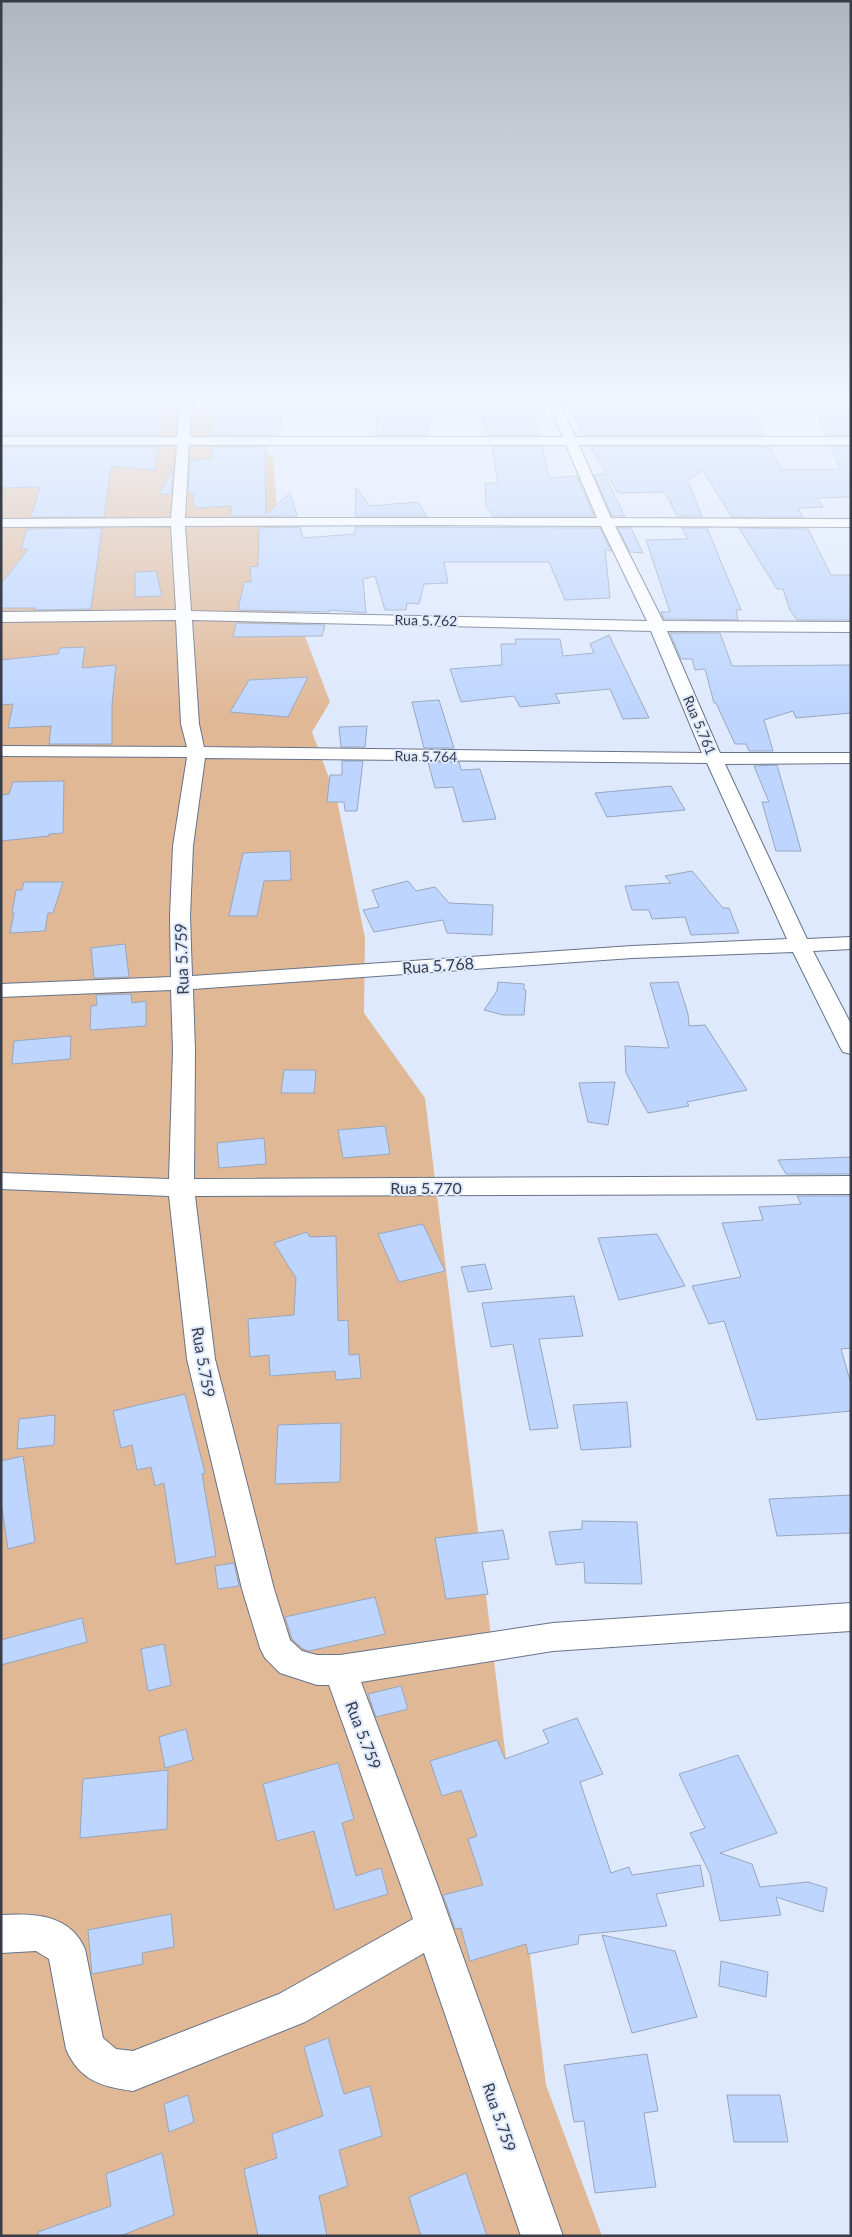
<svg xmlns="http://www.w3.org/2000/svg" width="852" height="2237" font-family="Lato,sans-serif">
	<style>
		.green { fill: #e0b896 }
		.building { fill: #bdd5ff; stroke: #98a6bd }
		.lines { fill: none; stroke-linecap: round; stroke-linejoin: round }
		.minor-casing { stroke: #677389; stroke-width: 2 }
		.minor { fill: #fff; fill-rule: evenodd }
		.labels { text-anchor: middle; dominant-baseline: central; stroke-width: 4; stroke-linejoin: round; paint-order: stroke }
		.far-street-label { font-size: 14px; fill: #383d47; stroke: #dee9fd }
		.street-label { font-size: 16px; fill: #383d47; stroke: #dee9fd }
	</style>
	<rect width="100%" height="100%" fill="#dee9fd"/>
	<path class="green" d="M 1,400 L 182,400 L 273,457 L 282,576 L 330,702 L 312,732 L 337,800 L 365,938 L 364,1013 L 425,1098 L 546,2085 L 602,2236 L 1,2236 Z"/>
	<path class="building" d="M 9,400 L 159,401 L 154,418 L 161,418 L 159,435 L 1,435 L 1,426 Z
		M 244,400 L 285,400 L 281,428 L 276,435 L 211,435 L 210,402 L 244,403 Z
		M 565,400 L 735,400 L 739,406 L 750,406 L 764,435 L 584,435 Z
		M 498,405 L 532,405 L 539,435 L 488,435 L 482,417 L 499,416 Z
		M 816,409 L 842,409 L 851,423 L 851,435 L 826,435 Z
		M 381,410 L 431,411 L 427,435 L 375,435 L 378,413 L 380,413 Z
		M 1,447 L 158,447 L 155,470 L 111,466 L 104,517 L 31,517 L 40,487 L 1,488 Z
		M 212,447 L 269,447 L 265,454 L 266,514 L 290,493 L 297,516 L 232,516 L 231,506 L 195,508 L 192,493 L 188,493 L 190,460 L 212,459 Z
		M 492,447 L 542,447 L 549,478 L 577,476 L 594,516 L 493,516 L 486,507 L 485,483 L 498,483 Z
		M 591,447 L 770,447 L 781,469 L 840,469 L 831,447 L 851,447 L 851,497 L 817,498 L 823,507 L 798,508 L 803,517 L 732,517 L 703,471 L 687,480 L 702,516 L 677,516 L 665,492 L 618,493 Z
		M 173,469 L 171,494 L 159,494 Z
		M 604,474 L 625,516 L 612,516 L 594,475 Z
		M 356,488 L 370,506 L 418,502 L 427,516 L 355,516 Z
		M 300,527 L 303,538 L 355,534 L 355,527 L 600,528 L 611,551 L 605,550 L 610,598 L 565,600 L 549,562 L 444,562 L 448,583 L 424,584 L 419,604 L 407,603 L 406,610 L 385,610 L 375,576 L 363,579 L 366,613 L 329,610 L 329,612 L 238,610 L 244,582 L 251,582 L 250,567 L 258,566 L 259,528 Z
		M 102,528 L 91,609 L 35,610 L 36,608 L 1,608 L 1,584 L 28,549 L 21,549 L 27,529 Z
		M 618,528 L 631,528 L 643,553 L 630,552 Z
		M 682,528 L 707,528 L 741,610 L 736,610 L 738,620 L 664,619 L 661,612 L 670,612 L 646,540 L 688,539 Z
		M 739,528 L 808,529 L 831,575 L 851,575 L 851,620 L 797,620 L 790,610 L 783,589 L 777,589 Z
		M 156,571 L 162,596 L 135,597 L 135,572 Z
		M 236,623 L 325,625 L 322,636 L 233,637 Z
		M 670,633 L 720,633 L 732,666 L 851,665 L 851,713 L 796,718 L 793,711 L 764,720 L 773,751 L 749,751 L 746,744 L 735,744 L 716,703 L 714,703 L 705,669 L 695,670 L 692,659 L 681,659 Z
		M 609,635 L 649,718 L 623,719 L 610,689 L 555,694 L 560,703 L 520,707 L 514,696 L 461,702 L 450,669 L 502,665 L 501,644 L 516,644 L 515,639 L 560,639 L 563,656 L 594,653 L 590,644 Z
		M 85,647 L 82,668 L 116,665 L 112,705 L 112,744 L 49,744 L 51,726 L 8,728 L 13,704 L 1,705 L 1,660 L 58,654 L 60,648 Z
		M 308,677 L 288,717 L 230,712 L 249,680 Z
		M 439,700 L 454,748 L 424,748 L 412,702 Z
		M 367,726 L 365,747 L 341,747 L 339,727 Z
		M 342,761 L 363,761 L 357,811 L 345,811 L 344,802 L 327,802 L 330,775 L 342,775 Z
		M 428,762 L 459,762 L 461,770 L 480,769 L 496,819 L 463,822 L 453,787 L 435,788 Z
		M 777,765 L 789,807 L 801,851 L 776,851 L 762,802 L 769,802 L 754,766 Z
		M 64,781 L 63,833 L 49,834 L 49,836 L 1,841 L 1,795 L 9,794 L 13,782 Z
		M 671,786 L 685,810 L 607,817 L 595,793 Z
		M 290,851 L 291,880 L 264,881 L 257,916 L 229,916 L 243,853 Z
		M 692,871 L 723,908 L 729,908 L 739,933 L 691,935 L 685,917 L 652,919 L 649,910 L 632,910 L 625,886 L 671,883 L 665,876 Z
		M 408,881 L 416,891 L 435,887 L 449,903 L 493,905 L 492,935 L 447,933 L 443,920 L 374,932 L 363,910 L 379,907 L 372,890 Z
		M 24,882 L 63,882 L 53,913 L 48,913 L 45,931 L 10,933 L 14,913 L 12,913 L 16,890 L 22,890 Z
		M 125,944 L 129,977 L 94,978 L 91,948 Z
		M 498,982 L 524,984 L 524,990 L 526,990 L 524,1015 L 503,1015 L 484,1010 L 497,991 Z
		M 678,982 L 688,1014 L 689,1026 L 705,1025 L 747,1090 L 687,1102 L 689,1106 L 648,1113 L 626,1073 L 625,1046 L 669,1048 L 650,983 Z
		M 131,994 L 132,1003 L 146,1001 L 146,1026 L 90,1030 L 91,1006 L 97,1005 L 96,995 Z
		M 71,1036 L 70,1059 L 12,1064 L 14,1041 Z
		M 284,1070 L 316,1070 L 314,1093 L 281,1093 Z
		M 615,1082 L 608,1125 L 588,1122 L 579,1083 Z
		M 385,1126 L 390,1154 L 343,1158 L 338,1130 Z
		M 264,1138 L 266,1164 L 219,1168 L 217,1143 Z
		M 851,1157 L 851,1174 L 786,1174 L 778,1160 Z
		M 797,1196 L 851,1196 L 851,1348 L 841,1349 L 851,1384 L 851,1411 L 757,1420 L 724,1321 L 709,1324 L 692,1286 L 741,1277 L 722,1223 L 763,1220 L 759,1207 L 801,1204 Z
		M 423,1224 L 445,1271 L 399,1282 L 378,1234 Z
		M 307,1232 L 310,1237 L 336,1236 L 338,1321 L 348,1320 L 349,1355 L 359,1354 L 361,1378 L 336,1380 L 335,1371 L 270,1376 L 269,1355 L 250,1357 L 248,1319 L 294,1315 L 296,1278 L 274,1243 Z
		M 657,1234 L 685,1286 L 619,1300 L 598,1238 Z
		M 485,1264 L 492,1289 L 468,1292 L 461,1267 Z
		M 574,1296 L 583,1336 L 539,1339 L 558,1428 L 530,1430 L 513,1344 L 491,1347 L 482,1303 Z
		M 185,1394 L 205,1473 L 202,1474 L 216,1556 L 176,1564 L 164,1483 L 155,1486 L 151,1467 L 137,1470 L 132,1445 L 121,1448 L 113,1411 Z
		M 627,1402 L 631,1447 L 581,1450 L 573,1405 Z
		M 55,1415 L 54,1445 L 17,1449 L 19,1419 Z
		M 341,1423 L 340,1482 L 275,1484 L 278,1425 Z
		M 23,1456 L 35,1542 L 8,1549 L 1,1501 L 1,1461 Z
		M 851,1495 L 851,1533 L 777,1536 L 769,1499 Z
		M 582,1521 L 637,1522 L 642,1584 L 585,1583 L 584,1562 L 556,1565 L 549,1532 L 582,1529 Z
		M 503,1530 L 509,1559 L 482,1562 L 488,1594 L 446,1599 L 435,1538 Z
		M 234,1563 L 239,1586 L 218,1589 L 215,1566 Z
		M 375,1597 L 385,1634 L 309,1651 L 303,1649 L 292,1639 L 285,1617 Z
		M 82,1618 L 87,1642 L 1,1665 L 1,1640 Z
		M 164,1644 L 171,1685 L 148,1691 L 141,1649 Z
		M 401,1686 L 408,1709 L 376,1717 L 368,1694 Z
		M 577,1718 L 603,1774 L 580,1782 L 611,1873 L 629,1867 L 632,1875 L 700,1865 L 704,1886 L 656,1894 L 667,1926 L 579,1935 L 578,1944 L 528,1954 L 526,1944 L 470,1961 L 461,1928 L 455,1929 L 443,1895 L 483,1885 L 468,1839 L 477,1836 L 461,1790 L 442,1796 L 430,1761 L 497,1740 L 505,1759 L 549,1743 L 543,1730 Z
		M 186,1729 L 193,1760 L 165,1768 L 159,1737 Z
		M 738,1755 L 777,1833 L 720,1853 L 752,1864 L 760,1887 L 808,1882 L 827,1888 L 823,1912 L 776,1897 L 781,1915 L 720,1921 L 710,1874 L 690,1833 L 705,1828 L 679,1774 Z
		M 338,1763 L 354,1819 L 342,1823 L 356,1876 L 381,1868 L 388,1894 L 335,1910 L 314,1831 L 277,1841 L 263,1784 Z
		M 168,1770 L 167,1829 L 80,1838 L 83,1779 Z
		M 171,1914 L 174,1947 L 142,1953 L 143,1964 L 92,1974 L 88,1930 Z
		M 602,1935 L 675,1951 L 697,2017 L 632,2033 Z
		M 721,1961 L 768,1972 L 766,1997 L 719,1986 Z
		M 328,2038 L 344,2094 L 370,2086 L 382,2136 L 339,2150 L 348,2186 L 319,2196 L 327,2236 L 258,2236 L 244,2169 L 277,2158 L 272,2134 L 323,2116 L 304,2047 Z
		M 647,2054 L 658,2111 L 644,2113 L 656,2187 L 595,2193 L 584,2121 L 574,2122 L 564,2065 Z
		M 188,2095 L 194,2122 L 169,2132 L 164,2104 Z
		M 727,2095 L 780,2095 L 788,2142 L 734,2142 Z
		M 162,2153 L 174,2215 L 120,2236 L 38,2236 L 38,2232 L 111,2206 L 106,2174 Z
		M 466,2173 L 487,2236 L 421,2236 L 409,2197 Z"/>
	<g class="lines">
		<g class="minor-casing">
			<path id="minor" d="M 180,400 L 192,400 L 190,437 L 563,437 L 547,400 L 559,400 L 575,437 L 851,437 L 851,445 L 579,445 L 611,518 L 851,519 L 851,527 L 615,526 L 663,621 L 851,622 L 851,632 L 667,631 L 720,753 L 851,753 L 851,763 L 725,764 L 807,939 L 851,937 L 851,949 L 813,951 L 851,1024 L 851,1054 L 843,1052 L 840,1047 L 793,952 L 632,958 L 193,989 L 195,1050 L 194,1179 L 851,1176 L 851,1194 L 195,1196 L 215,1359 L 274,1589 L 290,1640 L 302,1651 L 317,1655 L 340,1655 L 553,1623 L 851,1603 L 851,1631 L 553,1651 L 361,1682 L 437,1884 L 563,2236 L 521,2236 L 424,1953 L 305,2022 L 133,2091 C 102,2087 79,2080 66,2049 L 49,1959 L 36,1951 L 1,1953 L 1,1915 C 34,1913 70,1914 85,1949 L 103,2038 L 116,2049 L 133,2051 L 279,1994 L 413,1919 L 329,1685 L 317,1685 L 280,1673 L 265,1658 L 260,1648 L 242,1589 L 187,1359 L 169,1196 L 1,1189 L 1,1173 L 169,1179 L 173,1050 L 171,990 L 1,997 L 1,984 L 171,977 L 170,916 L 173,846 L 187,757 L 1,756 L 1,746 L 187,747 L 181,724 L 176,620 L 1,622 L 1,612 L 176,610 L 171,526 L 1,527 L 1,519 L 171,518 L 177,445 L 1,445 L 1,437 L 177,437 ZM 189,445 L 566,445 L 597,518 L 185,518 ZM 426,525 L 601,526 L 647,621 L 191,611 L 185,526 ZM 192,620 L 651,631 L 702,753 L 204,747 L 199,724 ZM 205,758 L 707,763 L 787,939 L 632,946 L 192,976 L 190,916 L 193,846 Z"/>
		</g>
		<use href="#minor" class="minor"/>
	</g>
	<linearGradient id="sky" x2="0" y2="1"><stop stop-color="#afb6be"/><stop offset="0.56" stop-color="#f0f5fe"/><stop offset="1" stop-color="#f0f5fe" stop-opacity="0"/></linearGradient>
	<rect width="852" height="714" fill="url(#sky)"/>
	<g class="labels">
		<g class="far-street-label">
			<text transform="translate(426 620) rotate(1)">Rua 5.762</text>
			<text transform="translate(700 725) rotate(67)">Rua 5.761</text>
			<text transform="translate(426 756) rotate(1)">Rua 5.764</text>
		</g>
		<g class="street-label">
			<text transform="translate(181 959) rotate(-92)">Rua 5.759</text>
			<text transform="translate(438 965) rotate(-4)">Rua 5.768</text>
			<text x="426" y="1187">Rua 5.770</text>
			<text transform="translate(204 1362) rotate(80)">Rua 5.759</text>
			<text transform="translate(364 1735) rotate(69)">Rua 5.759</text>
			<text transform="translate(500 2117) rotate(71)">Rua 5.759</text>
		</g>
	</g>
	<rect width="852" height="2237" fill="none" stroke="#383d47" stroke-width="5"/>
</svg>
